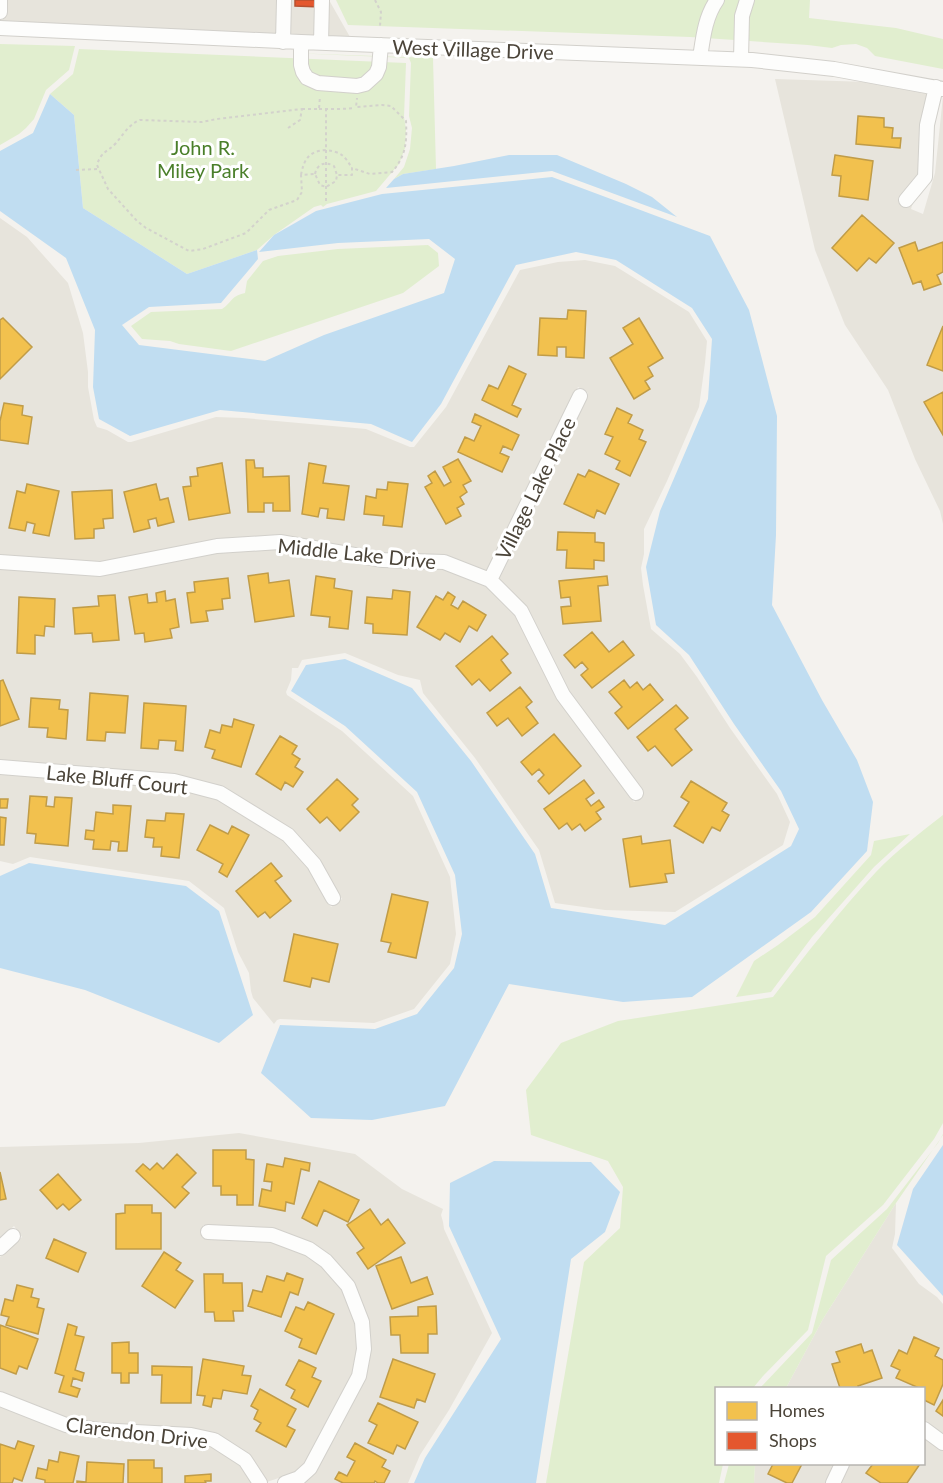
<svg xmlns="http://www.w3.org/2000/svg" width="943" height="1483" font-family="Lato,sans-serif">
	<style>
		.residential { fill: #e7e4dc }
		.green { fill: #e1eecf }
		.water { fill: #c0ddf1 }
		.homes { fill: #f2c14e; stroke: #c09c48; stroke-width: 1.5 }
		.shops { fill: #e4572e; stroke: #b65131; stroke-width: 1.5 }
		.lines { fill: none; stroke-linecap: round; stroke-linejoin: round }
		.minor-casing { stroke: #d2d0cb; stroke-width: 16 }
		.path { stroke: #d3d2cc; stroke-width: 2; stroke-dasharray: 3 3; stroke-linecap: butt }
		.minor { stroke: #fdfdfc; stroke-width: 14 }
		.labels { text-anchor: middle; dominant-baseline: central; stroke-width: 6; stroke-linejoin: round; paint-order: stroke }
		.street-label { font-size: 20px; fill: #4b4439; stroke: #fff }
		.park-label { font-size: 20px; fill: #4a7f2a; stroke: #fff }
	</style>
	<rect width="100%" height="100%" fill="#f4f2ee"/>
	<path class="residential" d="M 6,0 L 329,0 L 350,37 L 2,21 L 5,15 Z
		M 775,79 L 868,82 L 930,93 L 923,171 L 911,209 L 923,214 L 935,173 L 943,96 L 943,524 L 940,511 L 915,459 L 888,390 L 845,325 L 815,250 Z
		M 0,218 L 27,237 L 68,283 L 83,333 L 88,372 L 88,387 L 94,420 L 97,427 L 107,430 L 128,442 L 131,442 L 216,417 L 244,418 L 366,429 L 410,447 L 414,447 L 446,407 L 520,270 L 558,262 L 585,260 L 615,266 L 689,312 L 707,341 L 705,363 L 699,407 L 667,481 L 644,529 L 644,554 L 641,568 L 643,585 L 651,629 L 680,654 L 697,677 L 730,728 L 777,794 L 790,822 L 783,845 L 675,912 L 605,910 L 555,903 L 539,850 L 475,758 L 423,693 L 420,680 L 398,675 L 345,653 L 302,660 L 298,668 L 292,668 L 291,680 L 286,692 L 287,695 L 342,731 L 413,796 L 450,877 L 456,934 L 450,964 L 414,1009 L 374,1023 L 280,1019 L 277,1020 L 274,1024 L 253,998 L 251,991 L 249,973 L 238,952 L 224,908 L 189,881 L 30,857 L 13,864 L 0,861 L 0,774 L 174,788 L 218,799 L 284,841 L 309,869 L 331,907 L 342,899 L 319,860 L 293,830 L 223,787 L 175,774 L 0,760 L 0,569 L 99,576 L 218,553 L 280,549 L 382,567 L 443,569 L 487,586 L 516,615 L 558,699 L 634,802 L 644,794 L 568,691 L 498,579 L 588,393 L 578,387 L 487,572 L 444,555 L 384,553 L 280,535 L 216,539 L 99,562 L 0,555 Z
		M 239,1133 L 355,1154 L 402,1189 L 443,1209 L 441,1215 L 443,1222 L 444,1229 L 492,1333 L 449,1410 L 420,1455 L 408,1483 L 303,1483 L 370,1351 L 331,1257 L 310,1242 L 272,1228 L 203,1225 L 202,1238 L 270,1242 L 306,1255 L 322,1267 L 343,1290 L 356,1323 L 358,1349 L 353,1374 L 305,1463 L 296,1472 L 267,1482 L 248,1454 L 215,1433 L 191,1428 L 100,1423 L 67,1418 L 0,1392 L 0,1257 L 22,1237 L 14,1226 L 0,1239 L 0,1147 L 139,1143 Z
		M 896,1203 L 895,1234 L 892,1248 L 919,1284 L 937,1297 L 943,1304 L 943,1434 L 924,1421 L 924,1388 L 786,1388 L 823,1319 Z
		M 0,1407 L 65,1432 L 99,1437 L 190,1441 L 212,1446 L 241,1465 L 252,1483 L 0,1483 Z
		M 924,1437 L 943,1451 L 943,1483 L 840,1483 L 845,1470 L 850,1464 L 924,1464 Z
		M 755,1464 L 835,1464 L 827,1483 L 754,1483 Z"/>
	<path class="green" d="M 336,0 L 810,0 L 809,18 L 896,28 L 943,39 L 943,69 L 875,56 L 867,48 L 856,44 L 841,45 L 832,48 L 808,45 L 690,37 L 348,25 Z
		M 0,44 L 75,46 L 69,70 L 46,90 L 34,119 L 26,128 L 19,134 L 0,145 Z
		M 79,49 L 406,63 L 404,117 L 406,129 L 405,148 L 399,164 L 376,191 L 327,204 L 323,207 L 321,205 L 314,207 L 274,235 L 257,250 L 187,274 L 83,208 L 74,115 L 50,94 L 73,74 Z
		M 290,53 L 433,58 L 436,169 L 403,174 L 394,179 L 404,167 L 410,149 L 412,128 L 409,116 L 411,63 L 409,58 Z
		M 428,245 L 438,253 L 439,266 L 403,293 L 231,351 L 179,344 L 170,341 L 142,339 L 131,326 L 151,312 L 222,309 C 233,302 229,297 245,293 L 247,281 L 263,261 L 278,256 L 338,249 Z
		M 943,815 L 943,1123 L 934,1139 L 883,1205 L 826,1256 L 808,1330 L 763,1376 L 753,1388 L 716,1388 L 716,1464 L 723,1464 L 719,1483 L 546,1483 L 584,1262 L 620,1228 L 623,1187 L 608,1161 L 531,1135 L 526,1090 L 561,1043 L 618,1021 L 773,997 C 806,954 839,912 876,872 C 896,851 920,833 943,815 Z
		M 910,834 L 874,867 L 812,937 L 771,992 L 736,997 L 754,961 L 778,945 L 815,917 L 871,855 L 874,841 Z
		M 943,1134 L 943,1135 L 896,1203 L 823,1319 L 786,1388 L 760,1388 L 812,1333 L 831,1260 L 887,1209 L 938,1143 Z
		M 729,1464 L 755,1464 L 754,1483 L 724,1483 Z"/>
	<path class="water" d="M 50,94 L 74,115 L 83,208 L 187,274 L 257,250 L 258,259 L 221,303 L 149,307 L 122,325 L 139,345 L 265,361 L 324,335 L 444,293 L 455,259 L 429,239 L 338,243 L 259,252 L 274,235 L 316,211 L 382,194 L 552,177 L 710,236 L 749,310 L 777,416 L 776,535 L 772,605 L 822,700 L 857,760 L 873,802 L 867,851 L 811,912 L 692,997 L 623,1002 L 509,984 L 445,1106 L 372,1120 L 311,1118 L 261,1073 L 280,1025 L 375,1029 L 417,1014 L 454,968 L 462,934 L 455,875 L 417,792 L 345,726 L 291,691 L 306,665 L 345,659 L 412,688 L 471,761 L 535,854 L 551,908 L 665,925 L 791,846 L 799,829 L 781,791 L 734,724 L 689,655 L 656,625 L 646,567 L 660,511 L 708,399 L 712,339 L 692,308 L 616,260 L 576,252 L 516,265 L 441,404 L 412,442 L 371,424 L 220,410 L 130,436 L 99,419 L 93,387 L 95,330 L 66,258 L 0,211 L 0,151 L 33,133 Z
		M 509,155 L 557,155 L 626,184 L 652,197 L 677,217 L 552,171 L 386,188 L 394,179 L 403,174 L 454,166 Z
		M 29,863 L 186,886 L 219,911 L 253,1015 L 219,1043 L 85,990 L 0,968 L 0,876 Z
		M 943,1145 L 943,1296 L 897,1245 L 913,1189 Z
		M 494,1161 L 591,1162 L 620,1192 L 605,1232 L 571,1259 L 536,1483 L 414,1483 L 425,1458 L 501,1339 L 449,1226 L 450,1183 Z"/>
	<path class="homes" d="M 858,116 L 884,118 L 884,127 L 893,128 L 892,138 L 901,138 L 900,148 L 856,144 Z
		M 835,155 L 873,161 L 868,200 L 839,196 L 841,176 L 832,175 Z
		M 862,215 L 894,243 L 876,263 L 869,258 L 857,271 L 832,248 Z
		M 915,242 L 918,251 L 943,242 L 943,272 L 937,275 L 941,284 L 924,290 L 921,281 L 913,284 L 899,248 Z
		M 568,310 L 586,311 L 584,358 L 566,357 L 566,347 L 557,347 L 557,356 L 538,355 L 540,318 L 567,319 Z
		M 3,318 L 32,347 L 0,379 L 0,320 Z
		M 639,318 L 663,358 L 648,367 L 653,376 L 645,381 L 650,389 L 634,399 L 610,358 L 633,344 L 623,328 Z
		M 943,326 L 943,371 L 927,365 Z
		M 509,366 L 526,374 L 512,405 L 521,409 L 517,417 L 482,400 L 489,385 L 498,389 Z
		M 943,392 L 943,435 L 924,402 Z
		M 4,403 L 23,406 L 22,415 L 32,417 L 28,444 L 0,440 L 0,421 Z
		M 617,408 L 632,415 L 628,423 L 643,430 L 639,439 L 646,442 L 630,476 L 616,469 L 620,461 L 605,454 L 613,437 L 605,434 Z
		M 475,414 L 519,435 L 512,450 L 503,446 L 500,453 L 509,457 L 502,472 L 458,452 L 465,437 L 474,441 L 481,426 L 472,422 Z
		M 458,459 L 471,481 L 463,485 L 467,492 L 460,497 L 464,504 L 457,508 L 461,516 L 446,524 L 425,487 L 432,483 L 428,476 L 435,471 L 444,486 L 451,482 L 443,467 Z
		M 246,460 L 254,460 L 255,468 L 263,468 L 263,477 L 289,476 L 290,511 L 273,511 L 273,503 L 264,503 L 264,512 L 248,512 Z
		M 222,463 L 230,513 L 189,520 L 183,487 L 191,486 L 190,477 L 198,476 L 197,468 Z
		M 309,463 L 326,466 L 323,483 L 349,486 L 344,520 L 327,518 L 328,509 L 320,508 L 318,517 L 302,514 Z
		M 589,470 L 619,484 L 605,514 L 597,510 L 594,518 L 564,504 L 578,474 L 585,477 Z
		M 388,482 L 408,484 L 402,527 L 383,525 L 384,516 L 364,514 L 366,496 L 376,498 L 377,489 L 387,490 Z
		M 27,484 L 59,491 L 49,536 L 33,533 L 35,524 L 27,522 L 25,531 L 9,528 L 17,491 L 25,493 Z
		M 156,484 L 160,500 L 168,498 L 174,522 L 158,526 L 156,518 L 148,520 L 150,528 L 134,532 L 124,492 Z
		M 112,490 L 113,518 L 103,519 L 104,528 L 94,529 L 94,538 L 75,539 L 72,492 Z
		M 558,532 L 595,533 L 595,542 L 604,543 L 604,561 L 594,560 L 594,569 L 566,568 L 567,550 L 557,550 Z
		M 268,573 L 269,583 L 289,580 L 294,616 L 255,622 L 248,576 Z
		M 316,576 L 335,579 L 334,588 L 352,591 L 348,629 L 329,627 L 330,617 L 311,615 Z
		M 607,576 L 608,585 L 598,586 L 601,621 L 563,624 L 561,607 L 571,606 L 570,597 L 561,598 L 559,581 Z
		M 228,578 L 230,598 L 222,599 L 223,609 L 206,611 L 208,621 L 191,623 L 187,593 L 195,592 L 194,582 Z
		M 393,590 L 410,592 L 407,635 L 373,633 L 373,624 L 365,623 L 367,597 L 392,599 Z
		M 165,591 L 166,601 L 175,599 L 179,627 L 170,629 L 172,638 L 145,642 L 144,633 L 135,634 L 129,597 L 147,594 L 148,603 L 157,602 L 156,593 Z
		M 448,592 L 455,597 L 451,605 L 458,609 L 463,601 L 486,615 L 477,631 L 469,626 L 460,642 L 445,633 L 440,640 L 417,627 L 436,596 L 443,600 Z
		M 115,595 L 119,640 L 93,642 L 92,633 L 75,634 L 73,608 L 99,606 L 98,596 Z
		M 19,597 L 55,599 L 54,627 L 45,626 L 44,636 L 35,635 L 35,654 L 17,653 Z
		M 592,632 L 609,652 L 623,641 L 634,655 L 592,688 L 581,675 L 588,669 L 582,662 L 575,668 L 564,655 Z
		M 492,636 L 508,654 L 501,660 L 511,673 L 490,691 L 479,679 L 472,685 L 456,666 Z
		M 3,680 L 19,719 L 0,726 L 0,681 Z
		M 624,680 L 630,688 L 637,682 L 643,690 L 650,684 L 663,700 L 628,729 L 615,713 L 622,707 L 609,692 Z
		M 520,687 L 532,702 L 526,707 L 538,723 L 522,736 L 508,718 L 497,726 L 487,713 Z
		M 90,693 L 128,696 L 125,733 L 106,732 L 105,741 L 87,740 Z
		M 31,698 L 60,700 L 59,709 L 68,710 L 66,739 L 47,737 L 48,728 L 29,727 Z
		M 144,703 L 186,706 L 183,751 L 175,750 L 176,741 L 159,740 L 158,749 L 141,748 Z
		M 676,705 L 688,718 L 675,729 L 692,750 L 672,766 L 655,746 L 648,751 L 637,737 Z
		M 234,719 L 254,725 L 241,767 L 212,758 L 215,750 L 205,747 L 210,730 L 220,733 L 222,725 L 232,727 Z
		M 554,734 L 581,766 L 549,794 L 538,781 L 544,775 L 539,769 L 532,775 L 521,762 Z
		M 280,736 L 297,746 L 292,754 L 300,759 L 295,767 L 303,772 L 293,787 L 285,782 L 281,790 L 256,774 Z
		M 337,779 L 358,799 L 352,805 L 359,812 L 340,831 L 327,817 L 320,823 L 307,809 Z
		M 584,780 L 594,793 L 586,799 L 591,806 L 599,800 L 604,807 L 596,812 L 601,819 L 585,831 L 580,824 L 572,830 L 567,823 L 559,829 L 544,809 Z
		M 691,781 L 727,803 L 722,811 L 729,815 L 720,831 L 712,827 L 703,843 L 674,826 L 689,802 L 681,797 Z
		M 30,796 L 47,797 L 46,806 L 54,807 L 55,797 L 72,798 L 68,846 L 35,843 L 36,834 L 27,833 Z
		M 0,799 L 8,799 L 7,808 L 0,808 Z
		M 113,805 L 131,806 L 127,851 L 118,851 L 119,842 L 111,841 L 110,850 L 93,849 L 94,840 L 85,839 L 86,830 L 94,831 L 96,812 L 113,814 Z
		M 166,813 L 184,814 L 179,858 L 161,856 L 162,847 L 153,847 L 154,838 L 145,837 L 147,820 L 165,821 Z
		M 0,817 L 6,818 L 4,845 L 0,845 Z
		M 210,825 L 228,834 L 232,826 L 249,835 L 227,877 L 219,872 L 223,864 L 197,850 Z
		M 641,836 L 642,844 L 670,840 L 674,873 L 665,874 L 667,882 L 630,887 L 623,839 Z
		M 271,863 L 282,876 L 275,881 L 291,901 L 270,918 L 265,912 L 258,917 L 236,891 Z
		M 392,894 L 428,902 L 416,958 L 388,952 L 391,943 L 381,941 Z
		M 294,934 L 338,944 L 329,982 L 312,978 L 310,987 L 284,981 Z
		M 213,1150 L 246,1150 L 246,1159 L 254,1160 L 253,1205 L 237,1205 L 237,1195 L 221,1195 L 221,1186 L 213,1186 Z
		M 177,1154 L 196,1173 L 182,1187 L 189,1193 L 175,1208 L 136,1171 L 143,1164 L 150,1170 L 157,1163 L 163,1169 Z
		M 285,1158 L 310,1163 L 309,1171 L 301,1169 L 294,1204 L 286,1202 L 285,1211 L 259,1206 L 262,1189 L 271,1191 L 272,1182 L 264,1181 L 267,1164 L 283,1167 Z
		M 0,1172 L 6,1199 L 0,1200 Z
		M 58,1174 L 81,1200 L 69,1210 L 63,1204 L 57,1209 L 40,1190 Z
		M 319,1181 L 359,1200 L 348,1222 L 324,1210 L 317,1226 L 302,1218 Z
		M 125,1205 L 152,1205 L 152,1213 L 161,1213 L 161,1249 L 116,1249 L 116,1214 L 125,1213 Z
		M 370,1209 L 381,1225 L 388,1219 L 405,1243 L 368,1269 L 357,1253 L 364,1248 L 347,1225 Z
		M 54,1239 L 86,1253 L 78,1272 L 46,1258 Z
		M 164,1252 L 181,1263 L 176,1270 L 193,1281 L 175,1308 L 142,1286 Z
		M 401,1257 L 411,1283 L 427,1277 L 433,1294 L 392,1309 L 376,1266 Z
		M 287,1273 L 303,1279 L 298,1295 L 290,1292 L 281,1317 L 248,1306 L 253,1290 L 262,1292 L 267,1276 L 284,1281 Z
		M 204,1274 L 223,1274 L 223,1283 L 242,1283 L 243,1311 L 233,1311 L 234,1321 L 215,1321 L 214,1312 L 205,1312 Z
		M 17,1285 L 33,1289 L 31,1297 L 39,1299 L 37,1307 L 44,1309 L 38,1334 L 6,1325 L 9,1317 L 1,1315 L 5,1299 L 13,1301 Z
		M 308,1302 L 334,1314 L 316,1354 L 299,1347 L 302,1339 L 285,1331 L 296,1307 L 304,1310 Z
		M 436,1306 L 437,1334 L 428,1334 L 428,1353 L 401,1353 L 400,1335 L 391,1335 L 390,1317 L 418,1316 L 418,1307 Z
		M 68,1324 L 77,1327 L 75,1335 L 84,1337 L 75,1370 L 84,1373 L 82,1381 L 73,1378 L 71,1386 L 80,1389 L 77,1397 L 59,1392 L 64,1376 L 55,1373 Z
		M 0,1325 L 38,1339 L 27,1369 L 19,1366 L 16,1374 L 0,1368 Z
		M 914,1337 L 939,1348 L 935,1356 L 943,1360 L 943,1384 L 934,1405 L 924,1400 L 924,1388 L 919,1388 L 896,1378 L 900,1370 L 891,1366 L 899,1350 L 907,1354 Z
		M 129,1342 L 129,1353 L 138,1353 L 138,1373 L 129,1373 L 129,1383 L 121,1383 L 121,1373 L 112,1373 L 112,1343 Z
		M 861,1344 L 864,1353 L 872,1350 L 882,1378 L 858,1386 L 859,1388 L 840,1388 L 832,1364 L 840,1362 L 836,1352 Z
		M 203,1359 L 244,1366 L 242,1375 L 251,1376 L 247,1394 L 223,1390 L 221,1399 L 213,1398 L 211,1407 L 203,1405 L 205,1396 L 197,1395 Z
		M 393,1359 L 435,1374 L 425,1402 L 417,1399 L 414,1408 L 380,1397 Z
		M 299,1360 L 316,1368 L 312,1377 L 321,1381 L 308,1407 L 291,1398 L 295,1390 L 286,1385 Z
		M 152,1366 L 192,1367 L 191,1403 L 161,1403 L 162,1375 L 152,1375 Z
		M 260,1389 L 296,1409 L 287,1426 L 295,1430 L 286,1447 L 256,1431 L 261,1423 L 254,1419 L 258,1410 L 251,1406 Z
		M 943,1400 L 943,1416 L 936,1411 Z
		M 378,1403 L 418,1422 L 405,1449 L 397,1445 L 393,1454 L 368,1443 L 377,1425 L 369,1421 Z
		M 18,1441 L 34,1446 L 22,1481 L 14,1478 L 12,1483 L 0,1483 L 0,1444 L 15,1449 Z
		M 355,1443 L 386,1460 L 382,1467 L 390,1471 L 384,1483 L 378,1483 L 375,1481 L 374,1483 L 343,1483 L 335,1479 L 339,1472 L 347,1476 L 355,1461 L 347,1457 Z
		M 60,1452 L 79,1456 L 73,1483 L 45,1483 L 45,1480 L 36,1478 L 38,1468 L 47,1470 L 49,1460 L 58,1462 Z
		M 128,1460 L 154,1460 L 154,1468 L 162,1468 L 162,1483 L 128,1483 Z
		M 87,1462 L 124,1464 L 123,1483 L 77,1483 L 77,1481 L 86,1482 Z
		M 773,1464 L 802,1464 L 792,1483 L 787,1483 L 768,1474 Z
		M 873,1464 L 920,1464 L 907,1483 L 881,1483 L 866,1473 Z
		M 211,1474 L 211,1481 L 205,1481 L 206,1483 L 185,1483 L 185,1476 Z"/>
	<path class="shops" d="M 295,0 L 320,0 L 320,7 L 295,6 Z"/>
	<g class="lines">
		<g class="minor-casing">
			<path id="minor" d="M 0,12 L 0,0
				M 0,28 L 301,42 L 752,60 L 834,69 L 943,89
				M 283,42 L 284,0
				M 301,42 L 301,65 L 303,72 L 307,78 L 318,83 L 357,86 L 365,84 L 376,74 L 379,67 L 381,45
				M 321,43 L 322,0
				M 700,58 C 703,38 705,17 717,0
				M 741,59 L 742,16 L 747,0
				M 906,200 L 925,177 L 927,125 L 936,87
				M 0,562 L 100,569 L 217,546 L 280,542 L 383,560 L 444,562 L 490,580 L 521,611 L 563,695 L 636,793
				M 490,580 L 580,396
				M 0,767 L 174,781 L 220,793 L 288,835 L 314,864 L 333,898
				M 208,1232 L 272,1235 L 309,1249 L 326,1261 L 348,1286 L 362,1322 L 364,1349 L 359,1376 L 310,1468 L 299,1478 L 285,1483
				M 0,1248 L 13,1236
				M 0,1399 L 66,1425 L 99,1430 L 191,1435 L 214,1440 L 245,1460 L 260,1483
				M 924,1429 L 943,1443
				M 833,1483 L 842,1464"/>
		</g>
		<path class="path" d="M 375,0 L 381,12 L 380,26
			M 302,109 L 319,109 L 320,96
			M 319,109 L 341,109 L 355,108
			M 288,128 L 300,120 L 302,109 L 217,119 L 202,122 L 140,120 C 129,124 123,135 116,143 C 108,152 101,151 97,165 L 108,189 L 137,221 L 146,228 L 189,251 L 203,249 L 246,233 L 269,210 L 297,200 L 302,192 L 301,175 L 315,174 L 320,185 L 326,187 L 336,181 L 337,175 L 352,175 L 352,168 L 370,174 L 392,172 C 406,156 407,142 406,121 L 391,106 L 382,105 L 356,107 L 357,98
			M 76,170 L 99,169
			M 315,174 C 317,164 325,161 334,166 L 337,175
			M 301,175 C 304,159 309,151 326,150 L 326,109
			M 326,201 L 326,150 C 341,152 344,155 352,168"/>
		<use href="#minor" class="minor"/>
	</g>
	<g class="labels">
		<g class="street-label">
			<text transform="translate(473 49) rotate(2)">West Village Drive</text>
			<text transform="translate(535 488) rotate(-64)">Village Lake Place</text>
			<text transform="translate(357 553) rotate(6)">Middle Lake Drive</text>
			<text transform="translate(117 779) rotate(6)">Lake Bluff Court</text>
			<text transform="translate(137 1432) rotate(7)">Clarendon Drive</text>
		</g>
		<g class="park-label">
			<text x="203" y="147">John R.<tspan x="203" dy="23">Miley Park</tspan></text>
		</g>
	</g>
	<rect x="715" y="1387" width="210" height="78" fill="#ffffff" stroke="#b7b4b0" stroke-width="1.5"/>
	<rect x="727" y="1402" width="30" height="18" fill="#f2c14e" stroke="#b7b4b0" stroke-width="1.5"/>
	<text x="769" y="1417" font-size="18" fill="#4b4439">Homes</text>
	<rect x="727" y="1432" width="30" height="18" fill="#e4572e" stroke="#b7b4b0" stroke-width="1.5"/>
	<text x="769" y="1447" font-size="18" fill="#4b4439">Shops</text>
</svg>
